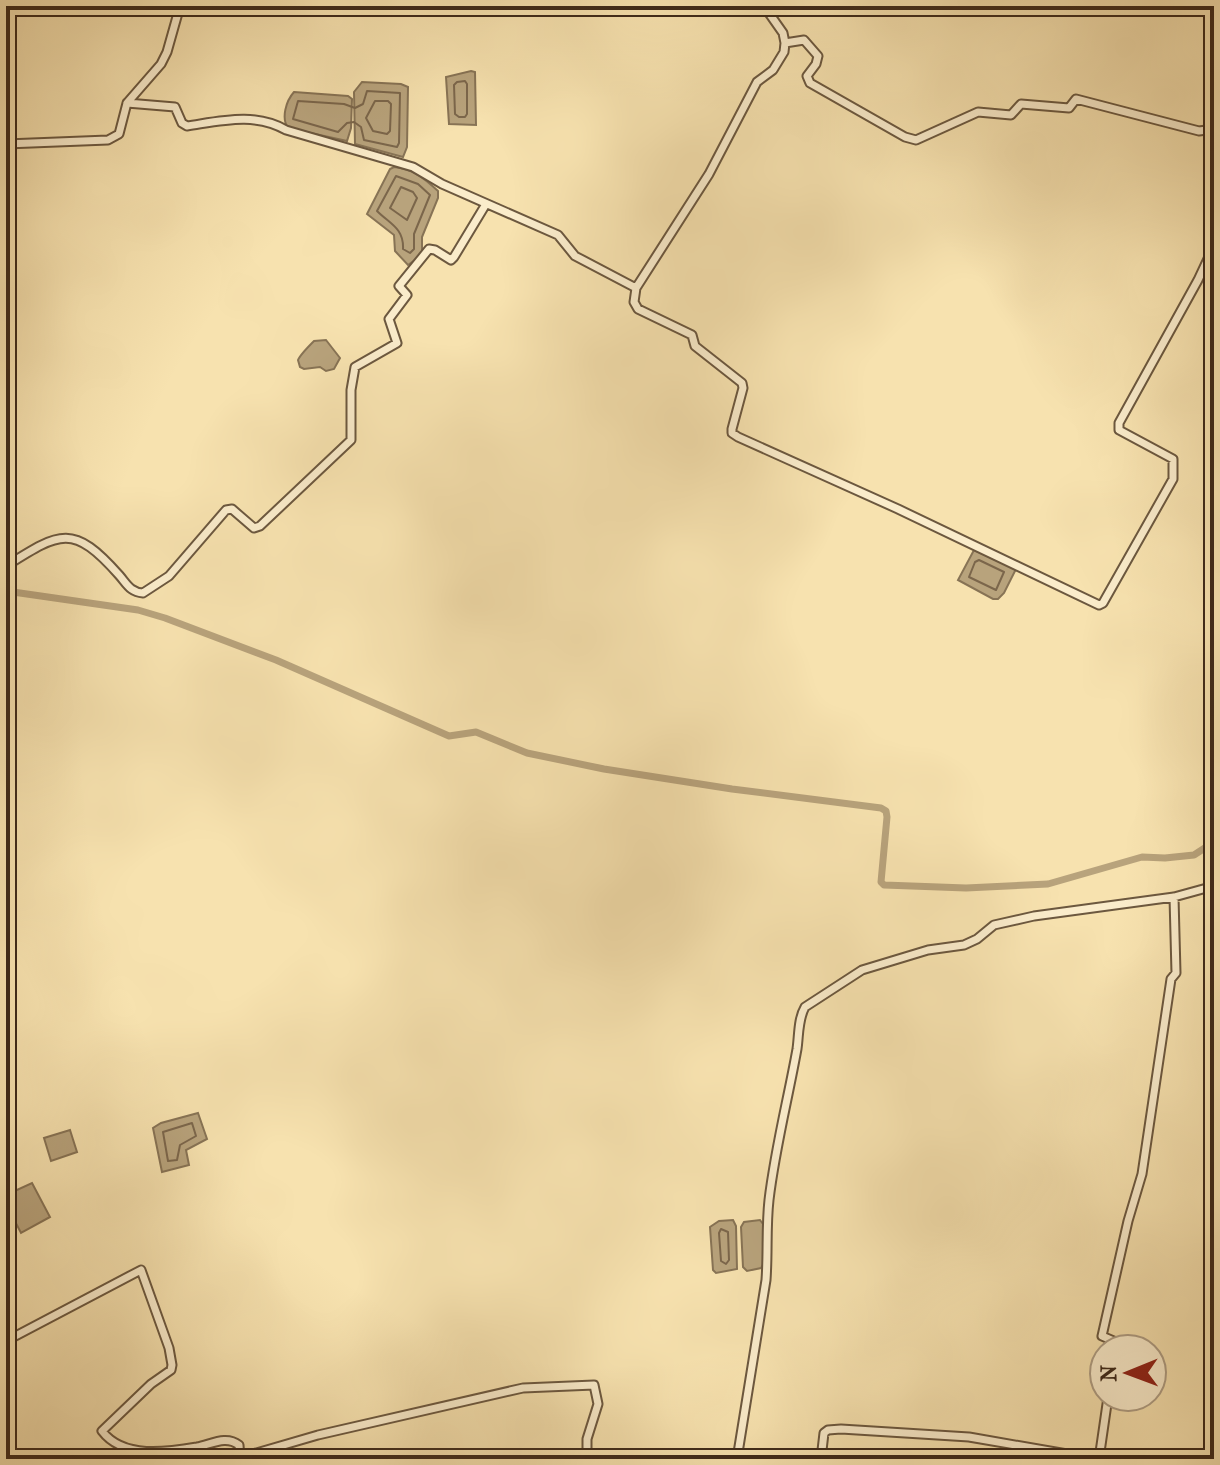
<svg xmlns="http://www.w3.org/2000/svg" width="1220" height="1465" font-family="'IM FELL French Canon',serif">
	<style>
		.water { fill: #b8a37c; stroke: #877355; stroke-width: 2 }
		.lines { fill: none; stroke-linecap: round; stroke-linejoin: round }
		.shore { stroke: #7b664b; stroke-width: 2 }
		.canal { stroke: #b8a37c; stroke-width: 7 }
		.street-casing { stroke: #6c583f; stroke-width: 11 }
		.street { stroke: #faeccb; stroke-width: 7 }
	</style>
	<rect width="100%" height="100%" fill="#f7e2af"/>
	<filter id="stains"><feTurbulence type="fractalNoise" baseFrequency=".0025" numOctaves="4"/><feColorMatrix values="0 0 0 0 .2 0 0 0 0 .09 0 0 0 0 .02 0 0 0 .5 -.17"/></filter>
	<radialGradient id="worn" r=".72"><stop offset=".6" stop-color="#630" stop-opacity="0"/><stop offset="1" stop-color="#630" stop-opacity=".3"/></radialGradient>
	<path class="water" d="M 471,71 L 475,72 L 476,125 L 449,124 L 446,77 Z
		M 362,82 L 401,84 L 408,87 L 407,147 L 403,157 L 355,144 L 354,92 Z
		M 294,92 L 348,96 L 352,99 L 351,128 L 347,141 L 288,128 C 281,118 286,101 294,92 Z
		M 394,167 C 413,169 424,178 438,191 L 438,198 L 422,237 L 422,251 L 419,257 L 408,265 L 395,251 L 394,235 L 367,214 L 390,169 Z
		M 326,340 L 340,358 L 334,369 L 326,371 L 320,367 L 304,369 L 300,367 L 298,360 C 300,355 309,346 314,341 Z
		M 974,550 L 1016,569 L 1004,593 L 998,599 L 993,599 L 958,580 Z
		M 198,1113 L 207,1139 L 186,1150 L 189,1165 L 162,1172 L 153,1128 L 161,1123 Z
		M 70,1130 L 77,1152 L 51,1161 L 44,1138 Z
		M 32,1183 L 50,1217 L 21,1233 L 6,1204 L 6,1195 Z
		M 733,1220 L 736,1226 L 737,1269 L 716,1273 L 713,1270 L 710,1227 L 719,1221 Z
		M 760,1220 L 763,1224 L 764,1263 L 761,1268 L 747,1271 L 743,1267 L 741,1227 L 744,1222 Z"/>
	<g class="lines">
		<path class="shore" d="M 465,81 L 467,84 L 467,114 L 465,117 L 459,117 L 455,114 L 454,85 L 457,82 Z
			M 367,91 L 400,93 L 399,143 L 397,147 L 364,140 L 361,127 L 354,122 L 347,123 L 338,132 L 293,119 L 298,101 L 344,104 L 355,108 L 363,104 Z
			M 375,101 L 388,101 L 391,104 L 390,131 L 387,134 L 373,131 L 366,118 Z
			M 396,176 L 418,184 L 430,195 L 414,234 L 414,249 L 410,253 L 403,249 C 404,228 390,224 377,211 Z
			M 401,187 L 413,192 L 417,198 L 407,220 L 390,208 Z
			M 979,560 L 1004,572 L 996,590 L 969,577 L 975,562 Z
			M 192,1123 L 196,1136 L 180,1145 L 177,1160 L 168,1161 L 163,1132 Z
			M 721,1229 L 728,1232 L 729,1260 L 726,1264 L 721,1261 L 719,1233 Z"/>
		<path class="canal" d="M 6,591 L 138,610 L 165,618 L 276,660 L 449,736 L 476,732 L 527,753 L 604,769 L 732,789 L 881,808 L 886,811 L 887,817 L 881,882 L 884,885 L 966,888 L 1048,884 L 1142,857 L 1165,858 L 1194,855 L 1214,842"/>
		<g class="street-casing">
			<path id="street" d="M 764,6 L 783,33 L 785,43 L 784,52 L 773,70 L 757,82 L 709,174 L 636,288 L 634,302 L 638,309 L 692,335 L 695,346 L 742,383 L 743,388 L 732,429 L 732,433 L 738,437 L 898,509 L 1099,605 L 1103,603 L 1173,479 L 1173,459 L 1119,430 L 1119,423 L 1198,280 L 1214,246
				M 785,43 L 804,40 L 818,56 L 816,64 L 807,76 L 810,83 L 905,137 L 916,140 L 978,112 L 1011,115 L 1021,104 L 1069,108 L 1076,99 L 1199,131 L 1214,129
				M 127,103 L 161,64 L 167,52 L 180,6
				M 6,144 L 108,140 L 119,134 L 127,103 L 175,107 L 182,123 L 187,126 C 221,121 255,112 286,130 L 413,167 L 442,184 L 558,235 L 575,256 L 636,288
				M 6,566 C 60,532 73,523 119,575 C 127,584 130,592 143,593 L 169,576 L 226,510 L 232,509 L 254,528 L 260,526 L 351,440 L 351,390 L 355,367 L 397,343 L 389,319 L 407,295 L 399,286 L 429,249 L 435,250 L 451,260 L 454,257 L 486,204
				M 6,1341 L 141,1270 L 169,1348 L 172,1365 L 171,1370 L 151,1384 L 102,1431 C 123,1459 167,1452 197,1447 C 212,1444 226,1435 239,1445 L 240,1459
				M 1115,1349 L 1116,1342 L 1102,1336 L 1128,1221 L 1142,1174 L 1171,979 L 1176,973 L 1174,897
				M 239,1458 L 318,1435 L 523,1388 L 594,1385 L 598,1404 L 587,1439 L 587,1459
				M 737,1459 L 766,1280 C 768,1253 766,1227 769,1200 C 775,1149 788,1099 797,1049 C 799,1035 798,1019 805,1007 L 862,970 L 928,950 L 964,945 L 977,939 L 994,925 L 1034,916 L 1174,897 L 1214,886
				M 821,1459 L 824,1433 L 828,1430 L 841,1429 L 969,1437 L 1096,1459
				M 1099,1459 L 1108,1397"/>
		</g>
		<use href="#street" class="street"/>
	</g>
	<rect width="1220" height="1465" fill="none" stroke="#f7e2af" stroke-width="32"/>
	<rect x="8" y="8" width="1204" height="1449" fill="none" stroke="#3e2a1a" stroke-width="4"/>
	<rect x="16" y="16" width="1188" height="1433" fill="none" stroke="#3e2a1a" stroke-width="2"/>
	<g transform="translate(1128 1373) rotate(269)"><circle r="38" fill="#faeccb" stroke="#af9e84" stroke-width="2"/>
	<path d="M0-6L14 30L0 20L-14 30Z" fill="#8f2418"/>
	<text y="-12" font-size="22" font-weight="bold" text-anchor="middle" fill="#3e2a1a">N</text>
	</g>
	<rect width="100%" height="100%" filter="url(#stains)"/>
	<rect width="100%" height="100%" fill="url(#worn)"/>
</svg>
